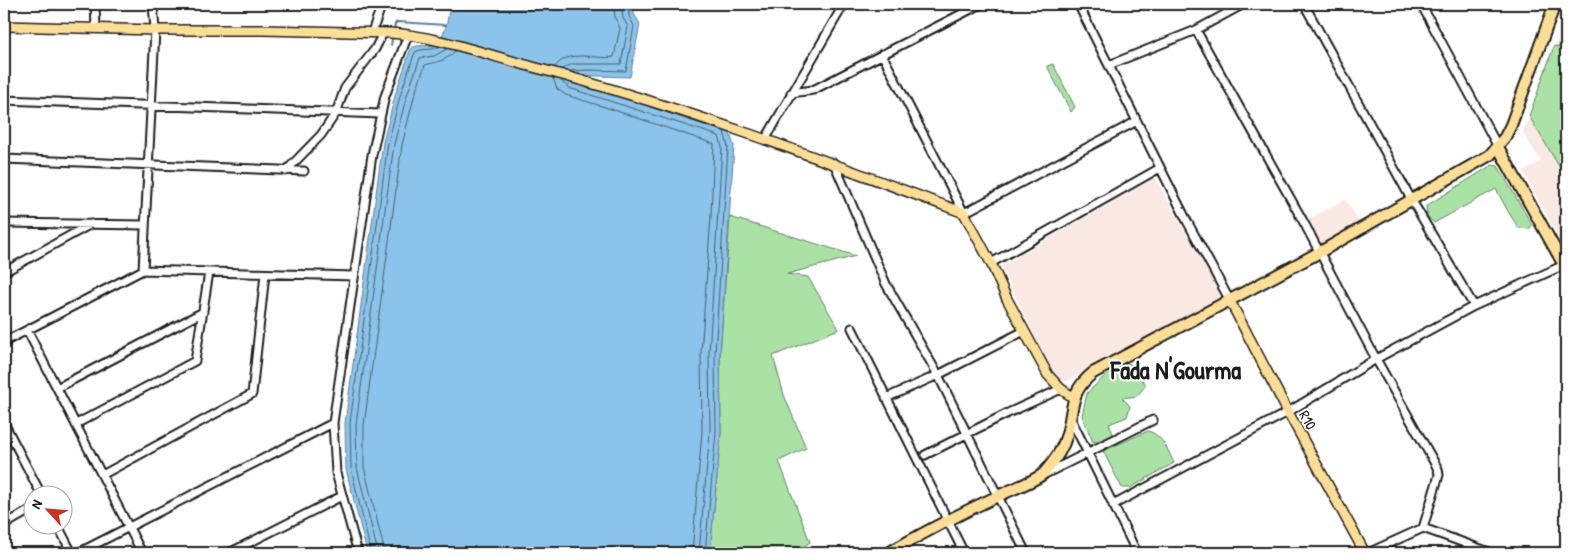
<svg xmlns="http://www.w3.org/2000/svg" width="1570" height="557" font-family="'Patrick Hand',sans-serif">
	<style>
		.built { fill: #f9e9e2 }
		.green { fill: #aae2a6; stroke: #637f61 }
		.water { fill: #8bc3ea; stroke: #5f8098 }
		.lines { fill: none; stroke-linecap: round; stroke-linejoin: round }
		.shore { stroke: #485f6e; stroke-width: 1 }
		.stream { stroke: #5f8098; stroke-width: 2 }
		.minor-casing { stroke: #1c1c1c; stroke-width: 11 }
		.major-casing { stroke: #1c1c1c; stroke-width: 12 }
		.highway-casing { stroke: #1c1c1c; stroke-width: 14 }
		.minor { stroke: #fff; stroke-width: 7 }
		.major { stroke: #fdde96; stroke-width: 9 }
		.highway { stroke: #fdde96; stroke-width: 10 }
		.labels { text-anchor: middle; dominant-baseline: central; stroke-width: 4; stroke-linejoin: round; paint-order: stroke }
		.street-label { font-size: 15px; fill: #1c1c1c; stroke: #fff }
		.town-label { font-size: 25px; font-weight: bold; fill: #1c1c1c; stroke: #fff }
	</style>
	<rect width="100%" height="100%" fill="#fff"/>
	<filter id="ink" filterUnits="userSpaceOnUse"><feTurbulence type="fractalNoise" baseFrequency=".02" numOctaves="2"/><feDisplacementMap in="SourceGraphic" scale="10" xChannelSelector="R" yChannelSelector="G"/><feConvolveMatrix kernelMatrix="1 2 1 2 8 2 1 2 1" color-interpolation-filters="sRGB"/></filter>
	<g filter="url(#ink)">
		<path class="built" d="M 1566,16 L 1566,251 L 1523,172 L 1541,161 L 1523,133 Z
			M 1155,178 L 1222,296 L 1065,382 L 1052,373 L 1001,266 Z
			M 1345,199 L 1362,227 L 1320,252 L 1303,222 Z"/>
		<path class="green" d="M 1554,46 L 1566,49 L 1566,178 L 1529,116 Z
			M 1053,64 L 1075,107 L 1071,112 L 1047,66 Z
			M 1492,165 L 1498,166 L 1532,225 L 1529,229 L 1519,228 L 1510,215 L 1496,189 L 1434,223 L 1427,216 L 1426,206 Z
			M 730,217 L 856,256 L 787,274 L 808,277 L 839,329 L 773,356 L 784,395 L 806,448 L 779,461 L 810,542 L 796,553 L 710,553 L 721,432 L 720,354 Z
			M 1129,363 L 1146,385 L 1137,396 L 1122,398 L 1130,406 L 1127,417 L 1109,424 L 1114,436 L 1093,442 L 1082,416 L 1087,393 L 1109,372 Z
			M 1148,431 C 1163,435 1168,451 1174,463 L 1130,488 L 1122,488 L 1103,451 Z"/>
		<path class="water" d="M 450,4 L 633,4 L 634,14 L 640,24 L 630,77 L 567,75 L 728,127 L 734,146 L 720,354 L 721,432 L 710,553 L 367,553 L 346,469 L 345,423 L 383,142 L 396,92 L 411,48 C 418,44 424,47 431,45 C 446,42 448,16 450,4 Z"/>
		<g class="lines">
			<path class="shore" d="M 555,67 C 568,48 595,60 614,57 L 620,28 L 615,18 L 614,4
				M 562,69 L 572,64 L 621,64 L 628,27 L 623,18 L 621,4
				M 569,71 L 588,70 L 626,71 L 634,26 L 629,16 L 628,4
				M 553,78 L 557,89 L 566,95 L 614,110 L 714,144 L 711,216 L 701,353 L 702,431 L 692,553
				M 561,81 L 569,88 L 719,136 L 722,147 L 709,353 L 710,431 L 699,553
				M 650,107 L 719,130
				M 371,553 L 351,468 L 350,423 L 388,143 L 401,93 L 415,52 C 422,48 430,51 440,47
				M 378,553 L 357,468 L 356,424 L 394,144 L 407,95 L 420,58 L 434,56 L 447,49
				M 385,553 L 364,467 L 364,425 L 402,145 L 414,97 L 425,65 C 436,62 447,61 455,51
				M 705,553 L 716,432 L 715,353 L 728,147 L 724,131"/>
			<path class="stream" d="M 394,31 L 395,24 L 397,22 L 446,25
				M 391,45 L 393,35"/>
			<g class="minor-casing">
				<path id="minor" d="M 95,4 L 96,28
					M 1078,4 L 1187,221 L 1229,299
					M 1304,4 L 1411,199 L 1474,306
					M 1421,4 L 1498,147
					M 1196,30 L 1303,221 L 1376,359 L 1438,469 L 1439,475 L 1423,528
					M 372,32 L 382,4
					M 882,54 L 964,213 L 1137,121
					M 1109,65 L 1196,30 L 1244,4
					M 791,93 L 813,90 L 981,4
					M 4,100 L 381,114
					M 765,140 L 844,4
					M 4,159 L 304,171
					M 834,163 L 886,284 L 938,375 L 1026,553
					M 286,171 L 321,135 L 336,113 L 345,88 L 375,49 L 383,33
					M 4,223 L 145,225
					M 991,263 L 1160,168
					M 143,270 L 155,30 L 153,4
					M 4,272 L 91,224
					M 852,328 L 964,553
					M 27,330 L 142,553
					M 4,342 L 143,270 L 354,276
					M 57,388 L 203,312
					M 886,398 L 938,375 L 1024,331
					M 1071,419 L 1137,553
					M 4,423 L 41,494
					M 76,424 L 195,361 L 209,272
					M 925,455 L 1008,413 L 1061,389
					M 1047,473 L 1153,420
					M 102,475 L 252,394 L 265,274
					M 1113,505 L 1288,412 L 1376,359 L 1474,306 L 1564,265 L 1566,269
					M 57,524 L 72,553
					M 4,525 L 32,509
					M 78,553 L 333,423
					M 229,553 L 342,496
					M 358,553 L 336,473 L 333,423 L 372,155 L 385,96 L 408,35
					M 1368,553 L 1423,528 L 1492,553"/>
			</g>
			<g class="major-casing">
				<path id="major" d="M 4,26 L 155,30 L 263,30 L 390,33 C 437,36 487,55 533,67 C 680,106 822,159 964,213 L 991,263 L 1007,299 L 1048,375 L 1061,389 L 1074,398
					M 1229,299 L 1288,412 L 1365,553"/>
			</g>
			<g class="highway-casing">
				<path id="highway" d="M 1498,147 L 1564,265 L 1566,265
					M 888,553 C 923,533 959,514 996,497 C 1007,491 1036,481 1044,473 C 1054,462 1063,449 1067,434 C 1074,408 1069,392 1093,373 L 1320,252 L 1490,155 L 1505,137 L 1511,125 L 1555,4"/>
			</g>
			<use href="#minor" class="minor"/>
			<use href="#major" class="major"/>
			<use href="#highway" class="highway"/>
		</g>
	</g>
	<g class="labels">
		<g class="street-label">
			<text transform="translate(1308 420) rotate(61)">R10</text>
		</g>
		<g class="town-label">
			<text x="1176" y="370">Fada N'Gourma</text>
		</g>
	</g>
	<rect width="1570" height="557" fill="none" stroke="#fff" stroke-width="20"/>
	<rect x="10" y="10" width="1550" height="537" fill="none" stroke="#1c1c1c" stroke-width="2" filter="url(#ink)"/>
	<g transform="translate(48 510) rotate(296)"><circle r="24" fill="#ffffff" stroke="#a4a4a4"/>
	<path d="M0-4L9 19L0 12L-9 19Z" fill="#c8321e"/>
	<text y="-8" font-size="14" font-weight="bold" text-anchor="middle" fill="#1c1c1c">N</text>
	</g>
</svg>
